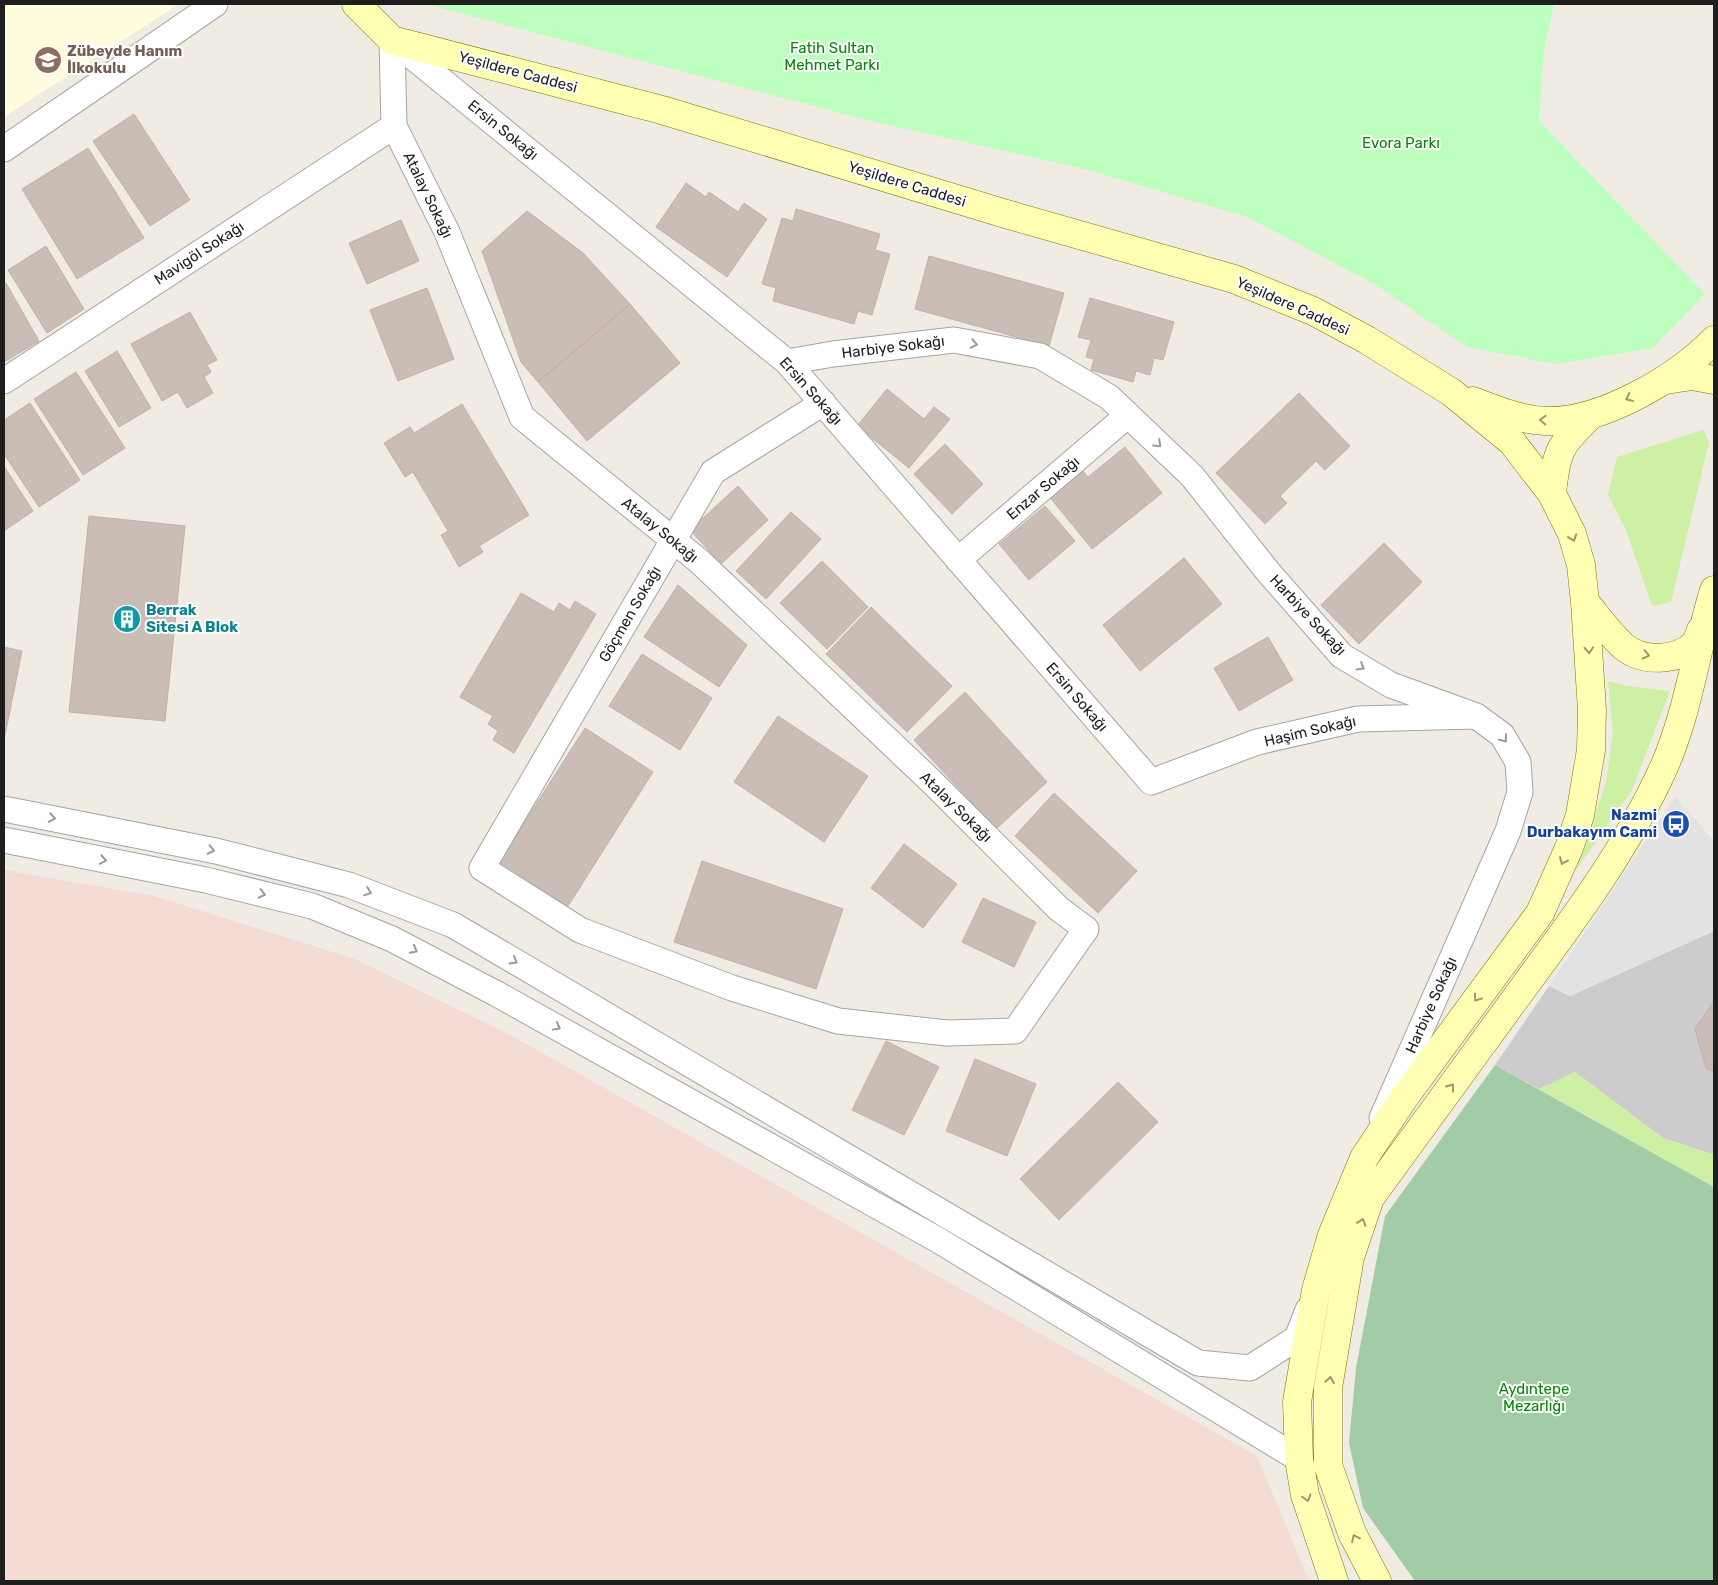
<svg xmlns="http://www.w3.org/2000/svg" width="1718" height="1585" font-family="Rubik,sans-serif">
	<style>
		.education { fill: #fffdde }
		.religious { fill: #ccc }
		.military { fill: #f4dcd5 }
		.grass { fill: #cdf0a4 }
		.cemetery { fill: #a2cca6 }
		.park { fill: #bcffbe }
		.parking { fill: #e2e2e2 }
		.building { fill: #c9bdb6; stroke: #c4b0a4 }
		.lines { fill: none; stroke-linecap: round; stroke-linejoin: round }
		.street-casing { stroke: #a5a5a5; stroke-width: 27 }
		.secondary-casing { stroke: #747b00; stroke-width: 29 }
		.street { stroke: #fff; stroke-width: 25 }
		.secondary { stroke: #ffffb3; stroke-width: 28 }
		.oneway { stroke: #9a9a9a }
		.oneway2 { stroke: #9a9a70 }
		.labels { text-anchor: middle; dominant-baseline: central; stroke-width: 4; stroke-linejoin: round; paint-order: stroke }
		.park-label { font-size: 15px; fill: #008804; stroke: #fff }
		.education-label { font-size: 15px; font-weight: bold; fill: #785e54; stroke: #fff; text-anchor: start }
		.street-label { font-size: 15px; fill: #1e1e1e; stroke: #fff }
		.culture-label { font-size: 15px; font-weight: bold; fill: #0d838f; stroke: #fff; text-anchor: start }
		.transit-label { font-size: 15px; font-weight: bold; fill: #164399; stroke: #fff; text-anchor: end }
	</style>
	<rect width="100%" height="100%" fill="#f0ebe3"/>
	<path class="education" d="M 4,4 L 179,4 L 4,117 Z"/>
	<path class="religious" d="M 1714,931 L 1714,1155 L 1663,1138 L 1575,1072 L 1539,1089 L 1495,1065 L 1549,986 L 1570,996 Z"/>
	<path class="military" d="M 4,870 L 154,896 L 355,959 L 514,1037 L 1257,1456 L 1309,1581 L 4,1581 Z"/>
	<path class="grass" d="M 1703,430 L 1709,442 L 1671,602 L 1652,606 L 1626,530 L 1608,495 L 1617,457 Z
		M 1608,681 L 1627,686 L 1670,691 L 1632,790 L 1576,870 L 1606,783 L 1613,734 Z
		M 1575,1072 L 1663,1138 L 1714,1155 L 1714,1187 L 1539,1089 Z"/>
	<path class="cemetery" d="M 1495,1065 L 1714,1187 L 1714,1581 L 1415,1581 L 1363,1508 L 1349,1443 L 1356,1368 L 1385,1216 Z"/>
	<path class="park" d="M 425,4 L 1554,4 L 1544,50 L 1539,121 L 1705,294 L 1653,348 L 1556,364 L 1467,347 L 1376,285 L 1247,217 L 1085,169 L 871,121 Z"/>
	<path class="parking" d="M 1675,797 L 1714,841 L 1714,931 L 1570,996 L 1549,986 Z"/>
	<path class="building" d="M 134,114 L 190,200 L 150,226 L 93,141 Z
		M 88,148 L 144,238 L 77,279 L 22,189 Z
		M 686,183 L 706,197 L 709,192 L 738,212 L 744,203 L 767,219 L 727,277 L 656,227 Z
		M 796,209 L 880,234 L 875,250 L 890,254 L 872,315 L 858,311 L 854,324 L 773,301 L 776,288 L 762,284 L 782,218 L 793,221 Z
		M 527,211 L 583,253 L 630,304 L 538,382 L 521,362 L 482,251 Z
		M 401,220 L 419,261 L 367,284 L 349,243 Z
		M 46,246 L 84,309 L 47,333 L 8,270 Z
		M 929,256 L 1064,293 L 1049,346 L 915,309 Z
		M 6,283 L 39,341 L 4,362 L 4,284 Z
		M 427,288 L 454,359 L 398,381 L 370,310 Z
		M 1090,298 L 1174,322 L 1163,360 L 1154,358 L 1150,375 L 1136,371 L 1133,382 L 1091,370 L 1094,359 L 1086,357 L 1091,340 L 1078,337 Z
		M 630,304 L 680,363 L 587,441 L 538,382 Z
		M 190,312 L 217,360 L 207,365 L 211,372 L 204,377 L 213,393 L 187,408 L 178,392 L 162,401 L 131,344 Z
		M 117,351 L 151,408 L 119,427 L 85,371 Z
		M 76,372 L 125,448 L 83,475 L 34,399 Z
		M 887,389 L 924,419 L 934,407 L 950,419 L 909,468 L 857,426 Z
		M 1299,393 L 1350,446 L 1325,470 L 1316,461 L 1280,496 L 1287,503 L 1265,524 L 1216,473 Z
		M 30,403 L 80,480 L 39,507 L 4,454 L 4,420 Z
		M 462,404 L 529,515 L 479,546 L 483,552 L 459,567 L 441,535 L 448,531 L 413,472 L 405,477 L 384,443 L 410,427 L 414,433 Z
		M 945,444 L 983,484 L 952,514 L 914,474 Z
		M 1125,447 L 1162,493 L 1092,549 L 1048,495 L 1081,469 L 1088,477 Z
		M 4,466 L 33,511 L 4,531 Z
		M 738,486 L 768,520 L 721,564 L 690,530 Z
		M 1045,506 L 1075,541 L 1029,580 L 999,544 Z
		M 791,512 L 821,539 L 766,599 L 736,571 Z
		M 89,516 L 185,526 L 165,721 L 69,712 Z
		M 1384,543 L 1422,582 L 1359,644 L 1321,605 Z
		M 1184,558 L 1222,604 L 1140,671 L 1103,625 Z
		M 822,561 L 868,607 L 827,649 L 780,603 Z
		M 678,585 L 747,645 L 719,687 L 644,637 Z
		M 521,593 L 554,612 L 559,603 L 570,610 L 575,601 L 596,614 L 514,753 L 493,740 L 498,731 L 488,724 L 493,716 L 460,697 Z
		M 871,607 L 952,686 L 907,732 L 826,654 Z
		M 1268,637 L 1293,680 L 1239,711 L 1214,668 Z
		M 4,647 L 22,651 L 4,740 Z
		M 642,654 L 712,698 L 680,750 L 609,706 Z
		M 965,692 L 1047,782 L 996,829 L 914,740 Z
		M 778,716 L 868,776 L 824,842 L 734,782 Z
		M 585,728 L 653,772 L 568,906 L 499,862 Z
		M 1054,793 L 1137,871 L 1098,913 L 1015,836 Z
		M 904,844 L 957,884 L 923,928 L 871,888 Z
		M 702,861 L 843,909 L 816,989 L 674,942 Z
		M 983,898 L 1036,922 L 1014,967 L 962,942 Z
		M 1714,1001 L 1714,1072 L 1706,1068 L 1695,1029 Z
		M 886,1041 L 939,1067 L 904,1135 L 852,1110 Z
		M 975,1059 L 1036,1084 L 1007,1156 L 946,1131 Z
		M 1118,1082 L 1158,1122 L 1059,1220 L 1020,1179 Z"/>
	<g class="lines">
		<g class="street-casing">
			<path id="street" d="M 392,40 L 394,126 L 447,232 L 522,417 L 699,561 L 933,783 L 1059,909 L 1086,929 L 1015,1031 L 947,1033 L 838,1021 L 732,988 L 580,930 L 482,868 L 713,472 L 823,403
				M 392,40 L 787,362 L 1151,782 L 1257,742 L 1358,719 L 1476,716
				M 4,149 L 215,4
				M 787,362 L 833,354 L 954,340 L 1040,356 L 1109,397 L 1192,476 L 1269,573 L 1342,656 L 1391,685 L 1476,716 L 1502,735 L 1518,762 L 1520,792 L 1508,831 L 1382,1118
				M 4,381 L 394,126
				M 958,560 L 1128,415
				M 4,809 L 216,851 L 349,885 L 453,925 L 1198,1363 L 1250,1368 L 1297,1338 L 1308,1310
				M 4,840 L 206,880 L 312,906 L 392,939 L 497,994 L 938,1240 L 1299,1459"/>
		</g>
		<g class="secondary-casing">
			<path id="secondary" d="M 356,4 L 392,40 L 662,110 L 1006,214 L 1234,279 L 1313,311 L 1367,340 L 1451,392 L 1512,442 L 1552,494 L 1572,534 L 1581,565 L 1585,602 L 1592,710 L 1591,750 L 1580,815 L 1569,848 L 1540,913 L 1404,1098 L 1364,1158 L 1332,1235 L 1316,1290 L 1297,1402 L 1299,1459 L 1305,1495 L 1334,1581
				M 1666,380 L 1692,376 L 1714,380
				M 1473,401 C 1497,410 1520,420 1546,421 C 1601,423 1677,378 1714,340
				M 1552,494 C 1556,451 1560,444 1591,415
				M 1585,602 C 1597,616 1609,633 1623,646 C 1643,663 1677,661 1695,644 C 1698,640 1699,634 1701,630
				M 1377,1581 L 1352,1533 L 1328,1465 L 1328,1388 L 1350,1257 L 1370,1198 C 1422,1127 1474,1055 1526,984 C 1577,915 1628,846 1664,767 C 1689,710 1696,649 1714,590"/>
		</g>
		<use href="#street" class="street"/>
		<use href="#secondary" class="secondary"/>
	</g>
	<defs><path id="oneway-chevron" d="M-2-3.5L2.5 0L-2 3.5" fill="none" stroke-width="1.6" stroke-linecap="round" stroke-linejoin="round" transform="scale(1.25)"/></defs>
	<g class="oneway">
		<use href="#oneway-chevron" transform="translate(974 344) rotate(11)"/>
		<use href="#oneway-chevron" transform="translate(1158 444) rotate(44)"/>
		<use href="#oneway-chevron" transform="translate(1361 667) rotate(31)"/>
		<use href="#oneway-chevron" transform="translate(1504 739) rotate(53)"/>
		<use href="#oneway-chevron" transform="translate(52 818) rotate(11)"/>
		<use href="#oneway-chevron" transform="translate(211 850) rotate(12)"/>
		<use href="#oneway-chevron" transform="translate(103 860) rotate(11)"/>
		<use href="#oneway-chevron" transform="translate(368 892) rotate(21)"/>
		<use href="#oneway-chevron" transform="translate(262 894) rotate(14)"/>
		<use href="#oneway-chevron" transform="translate(414 950) rotate(28)"/>
		<use href="#oneway-chevron" transform="translate(514 961) rotate(30)"/>
		<use href="#oneway-chevron" transform="translate(557 1027) rotate(29)"/>
	</g>
	<g class="oneway2">
		<use href="#oneway-chevron" transform="translate(1629 398) rotate(155)"/>
		<use href="#oneway-chevron" transform="translate(1543 420) rotate(-177)"/>
		<use href="#oneway-chevron" transform="translate(1573 538) rotate(70)"/>
		<use href="#oneway-chevron" transform="translate(1589 650) rotate(86)"/>
		<use href="#oneway-chevron" transform="translate(1646 655) rotate(13)"/>
		<use href="#oneway-chevron" transform="translate(1563 861) rotate(114)"/>
		<use href="#oneway-chevron" transform="translate(1477 998) rotate(126)"/>
		<use href="#oneway-chevron" transform="translate(1451 1087) rotate(-54)"/>
		<use href="#oneway-chevron" transform="translate(1362 1222) rotate(-71)"/>
		<use href="#oneway-chevron" transform="translate(1330 1380) rotate(-81)"/>
		<use href="#oneway-chevron" transform="translate(1307 1498) rotate(75)"/>
		<use href="#oneway-chevron" transform="translate(1355 1538) rotate(-116)"/>
	</g>
	<defs>
		<g id="school-disc" transform="scale(1.4375)"><circle r="9.5" fill="#8d6e63" stroke="#fff"/><path d="M0-5L7-2L0 1L-7-2ZM-4 1L0 2.5L4 1V4Q0 6-4 4Z" fill="#fff"/></g>
		<g id="building-disc" transform="scale(1.4375)"><circle r="9.5" fill="#0f9aa8" stroke="#fff"/><path d="M-4-6H4V6H1V3H-1V6H-4ZM-2.5-4.3h1.7v1.8h-1.7ZM.8-4.3h1.7v1.8H.8ZM-2.5-1h1.7V.8h-1.7ZM.8-1h1.7V.8H.8Z" fill="#fff"/></g>
		<g id="bus-disc" transform="scale(1.4375)"><circle r="9.5" fill="#1a4fb4" stroke="#fff"/><path d="M-5-6H5V4H4V6H2V4H-2V6H-4V4H-5ZM-3.5-4V0h7V-4ZM-3.5 1.2v1.5H-2V1.2ZM2 1.2v1.5H3.5V1.2Z" fill="#fff"/></g>
	</defs>
	<g fill-rule="evenodd">
		<use href="#school-disc" x="48" y="60"/>
		<use href="#building-disc" x="127" y="619"/>
		<use href="#bus-disc" x="1676" y="824"/>
	</g>
	<g class="labels">
		<g class="park-label">
			<text x="832" y="48">Fatih Sultan<tspan x="832" dy="17">Mehmet Parkı</tspan></text>
			<text x="1401" y="143">Evora Parkı</text>
			<text x="1534" y="1389">Aydıntepe<tspan x="1534" dy="17">Mezarlığı</tspan></text>
		</g>
		<g class="education-label">
			<text x="67" y="51">Zübeyde Hanım<tspan x="67" dy="17">İlkokulu</tspan></text>
		</g>
		<g class="street-label">
			<text transform="translate(518 72) rotate(15)">Yeşildere Caddesi</text>
			<text transform="translate(503 130) rotate(39)">Ersin Sokağı</text>
			<text transform="translate(907 184) rotate(17)">Yeşildere Caddesi</text>
			<text transform="translate(428 195) rotate(64)">Atalay Sokağı</text>
			<text transform="translate(199 253) rotate(-33)">Mavigöl Sokağı</text>
			<text transform="translate(1293 306) rotate(24)">Yeşildere Caddesi</text>
			<text transform="translate(893 347) rotate(-7)">Harbiye Sokağı</text>
			<text transform="translate(811 391) rotate(48)">Ersin Sokağı</text>
			<text transform="translate(1043 488) rotate(-40)">Enzar Sokağı</text>
			<text transform="translate(660 530) rotate(39)">Atalay Sokağı</text>
			<text transform="translate(630 614) rotate(-60)">Göçmen Sokağı</text>
			<text transform="translate(1308 615) rotate(47)">Harbiye Sokağı</text>
			<text transform="translate(1077 697) rotate(49)">Ersin Sokağı</text>
			<text transform="translate(1310 731) rotate(-13)">Haşim Sokağı</text>
			<text transform="translate(956 807) rotate(44)">Atalay Sokağı</text>
			<text transform="translate(1431 1005) rotate(-66)">Harbiye Sokağı</text>
		</g>
		<g class="culture-label">
			<text x="146" y="610">Berrak<tspan x="146" dy="17">Sitesi A Blok</tspan></text>
		</g>
		<g class="transit-label">
			<text x="1657" y="815">Nazmi<tspan x="1657" dy="17">Durbakayım Cami</tspan></text>
		</g>
	</g>
	<rect width="1718" height="1585" fill="none" stroke="#1e1e1e" stroke-width="10"/>
</svg>
